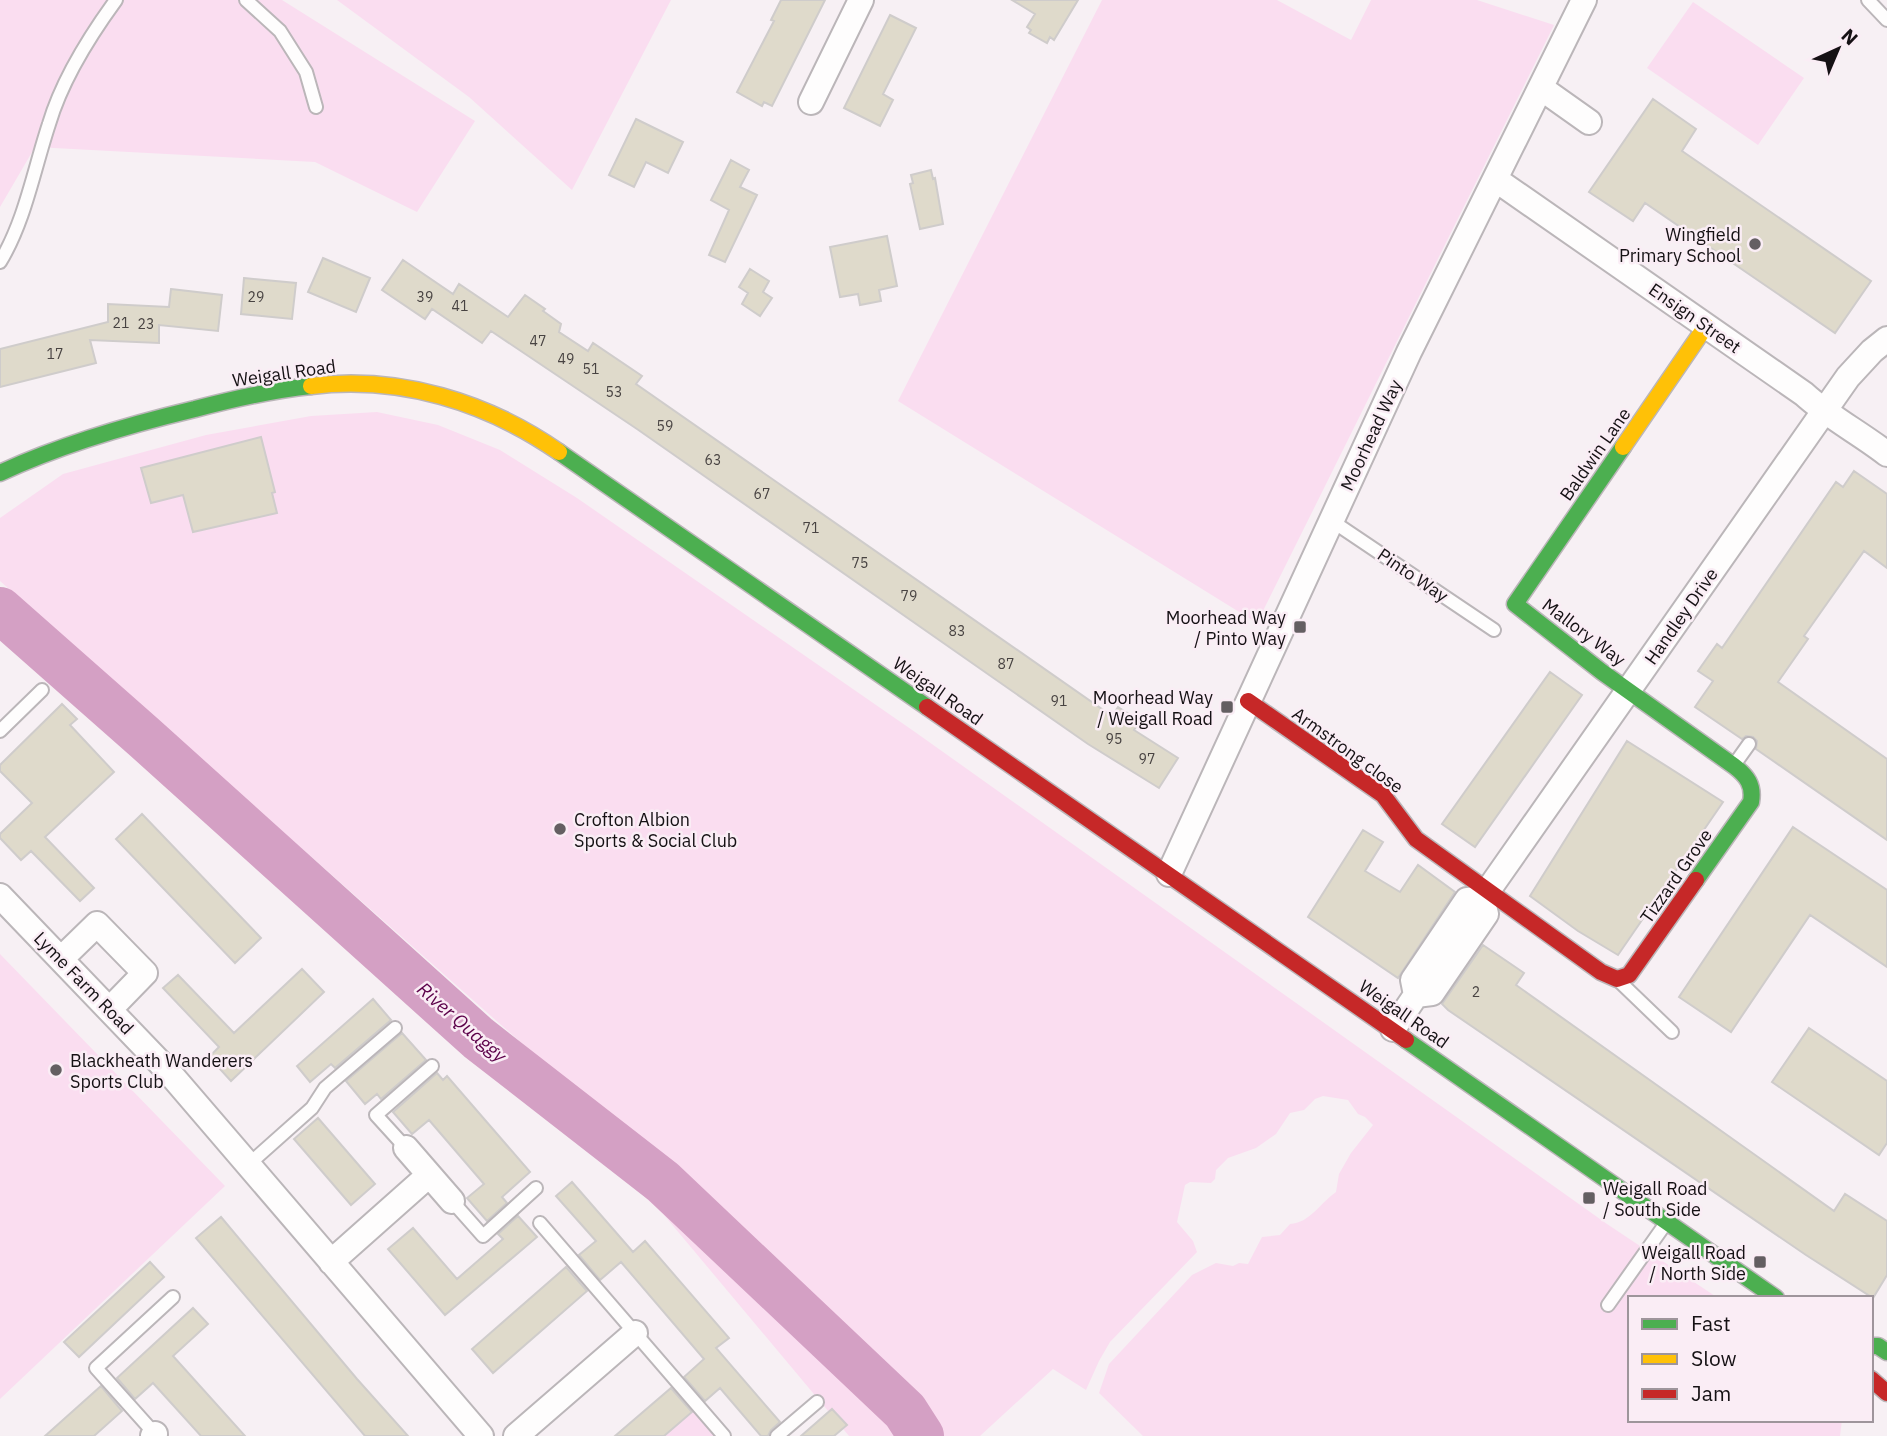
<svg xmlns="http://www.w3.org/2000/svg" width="1887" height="1436" font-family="'IBM Plex Sans',sans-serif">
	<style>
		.green { fill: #faddf0 }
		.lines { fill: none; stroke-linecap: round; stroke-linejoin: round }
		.river { stroke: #d4a0c4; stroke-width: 46 }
		.building { fill: #dfdacb; stroke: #cfcccb; stroke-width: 2 }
		.lane-casing { stroke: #bbb6b9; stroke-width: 16 }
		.street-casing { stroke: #bbb6b9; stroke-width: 28 }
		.fast-casing { stroke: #bbb6b9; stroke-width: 19 }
		.slow-casing { stroke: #bbb6b9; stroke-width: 19 }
		.jam-casing { stroke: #bbb6b9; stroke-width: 19 }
		.lane { stroke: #fefdfd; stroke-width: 12 }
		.street { stroke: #fefdfd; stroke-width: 24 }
		.fast { stroke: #4caf50; stroke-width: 16 }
		.slow { stroke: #ffc107; stroke-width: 16 }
		.jam { stroke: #c62828; stroke-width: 16 }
		.poi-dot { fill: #645f62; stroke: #faedf5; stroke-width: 2.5 }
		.labels { text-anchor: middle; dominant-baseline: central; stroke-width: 5; stroke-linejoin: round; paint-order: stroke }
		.number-label { font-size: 14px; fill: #484342 }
		.poi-label { font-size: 18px; fill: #151114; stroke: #faedf5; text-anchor: end }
		.street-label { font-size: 18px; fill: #151114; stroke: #faedf5 }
		.water-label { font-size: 19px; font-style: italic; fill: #5c024a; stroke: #faedf5 }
	</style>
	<rect width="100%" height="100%" fill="#f7f0f4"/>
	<path class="green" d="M 0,0 L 282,0 L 475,121 L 417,212 L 315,162 L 35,147 L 0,207 Z
		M 337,0 L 671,0 L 572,190 L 469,97 Z
		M 1102,0 L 1277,0 L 1351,40 L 1371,0 L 1477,0 L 1554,25 L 1257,623 L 898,401 Z
		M 1693,2 L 1804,78 L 1758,145 L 1647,68 Z
		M 377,412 L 438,425 L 500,450 L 577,498 L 915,732 L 1607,1224 L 1718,1298 L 1630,1298 L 1630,1420 L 1842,1420 L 1840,1436 L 1143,1436 L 1099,1393 L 1109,1364 L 1192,1275 L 1216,1263 L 1233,1266 L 1239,1263 L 1248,1264 L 1262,1237 L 1280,1235 L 1290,1224 C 1310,1223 1320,1203 1336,1192 L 1339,1174 L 1351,1153 L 1373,1125 L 1365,1117 L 1358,1114 L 1348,1100 L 1323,1096 L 1315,1099 L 1304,1110 L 1290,1113 L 1276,1134 L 1256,1148 L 1228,1158 L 1216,1170 L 1215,1179 L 1211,1183 L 1190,1182 L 1185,1185 L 1177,1222 L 1193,1241 L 1197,1252 L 1110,1342 L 1099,1361 L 1086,1390 L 1053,1369 L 980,1436 L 849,1436 L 664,1215 L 589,1144 L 614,1125 L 0,581 L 0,518 L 63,474 L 206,435 L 311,416 Z
		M 0,954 L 225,1186 L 0,1399 Z
		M 694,1410 L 716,1436 L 664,1436 Z"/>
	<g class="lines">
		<path class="river" d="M 0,610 L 145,738 L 478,1038 L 663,1182 L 905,1411 L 921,1436"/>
	</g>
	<path class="building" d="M 781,0 L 825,0 L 772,106 L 764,102 L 762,106 L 737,92 L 774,21 L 771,20 Z
		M 1012,0 L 1078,0 L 1054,40 L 1050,37 L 1047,43 L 1029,33 L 1031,30 L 1027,27 L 1035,14 Z
		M 890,15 L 916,28 L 883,94 L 893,100 L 880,126 L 844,108 Z
		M 1653,99 L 1696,129 L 1682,151 L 1871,281 L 1835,333 L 1645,203 L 1633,221 L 1589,192 Z
		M 636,119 L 683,142 L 668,173 L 646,162 L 634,187 L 609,175 Z
		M 731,160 L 749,170 L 740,187 L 757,195 L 725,262 L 709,255 L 729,210 L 711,200 Z
		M 931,170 L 933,179 L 935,178 L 943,224 L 920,229 L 910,184 L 913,183 L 911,175 Z
		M 887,236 L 897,286 L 879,290 L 881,301 L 860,305 L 858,294 L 840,297 L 830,247 Z
		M 323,258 L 370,278 L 356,312 L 308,292 Z
		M 403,260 L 453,294 L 459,284 L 508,317 L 525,295 L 545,309 L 543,311 L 561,324 L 559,332 L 588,351 L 593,343 L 642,376 L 636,384 L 1112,716 L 1118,707 L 1140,721 L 1134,730 L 1178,758 L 1159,788 L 1088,744 L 637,429 L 491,331 L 482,343 L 432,309 L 425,319 L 382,290 Z
		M 750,269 L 769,281 L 763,292 L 772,298 L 760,316 L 742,304 L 748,293 L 739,287 Z
		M 244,278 L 296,283 L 292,319 L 241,314 Z
		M 171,289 L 222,295 L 218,331 L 159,325 L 159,343 L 90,340 L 96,363 L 0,387 L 0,349 L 108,322 L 108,304 L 169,307 Z
		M 261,437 L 275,492 L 272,493 L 277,513 L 193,532 L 183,495 L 151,503 L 141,468 Z
		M 1854,471 L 1887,494 L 1887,568 L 1864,551 L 1804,636 L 1808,639 L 1778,682 L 1887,759 L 1887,840 L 1756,749 L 1757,741 L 1753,737 L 1746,736 L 1742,739 L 1695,707 L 1713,681 L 1698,671 L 1717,644 L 1722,648 L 1836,482 L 1843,487 Z
		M 1550,672 L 1582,695 L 1475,847 L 1442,824 Z
		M 62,704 L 77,719 L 70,725 L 114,772 L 45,837 L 94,888 L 80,901 L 31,851 L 21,860 L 0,838 L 0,834 L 32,803 L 0,771 L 0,765 Z
		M 1627,741 L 1723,802 L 1618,955 L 1578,931 L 1530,896 Z
		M 142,814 L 261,938 L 235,963 L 116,839 Z
		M 1793,827 L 1887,890 L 1887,967 L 1810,915 L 1731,1032 L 1679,997 Z
		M 1363,830 L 1383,842 L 1365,871 L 1400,892 L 1418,865 L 1455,892 L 1398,978 L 1308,917 Z
		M 1483,945 L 1524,973 L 1516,985 L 1834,1211 L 1845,1194 L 1887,1221 L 1887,1275 L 1873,1298 L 1806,1255 L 1448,1010 L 1442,1004 Z
		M 302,969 L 324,992 L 231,1081 L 209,1057 L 219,1047 L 163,988 L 178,975 L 234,1033 Z
		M 373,999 L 391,1020 L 335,1068 L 331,1064 L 310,1082 L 297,1066 Z
		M 1809,1028 L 1887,1081 L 1887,1143 L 1879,1155 L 1772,1082 Z
		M 402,1033 L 426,1060 L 381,1099 L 377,1094 L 365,1104 L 346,1081 Z
		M 437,1073 L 443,1080 L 447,1076 L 530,1172 L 502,1197 L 507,1203 L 487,1221 L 467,1198 L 484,1184 L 429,1120 L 412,1134 L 393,1112 Z
		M 318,1118 L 375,1184 L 351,1205 L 294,1139 Z
		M 572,1182 L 633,1252 L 645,1241 L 729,1338 L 716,1348 L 780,1422 L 771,1430 L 768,1436 L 761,1436 L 720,1388 L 705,1401 L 684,1377 L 704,1359 L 621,1262 L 600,1280 L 579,1255 L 596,1241 L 556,1196 Z
		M 518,1216 L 537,1237 L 445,1315 L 388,1249 L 413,1228 L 457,1279 L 503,1239 L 498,1234 Z
		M 221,1217 L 357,1379 L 408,1436 L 365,1436 L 196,1238 Z
		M 150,1262 L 164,1277 L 79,1357 L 64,1342 Z
		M 566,1267 L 587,1291 L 493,1373 L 472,1349 Z
		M 193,1308 L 208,1324 L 173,1356 L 245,1436 L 201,1436 L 153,1383 L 135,1399 L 117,1378 Z
		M 101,1386 L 122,1411 L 94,1436 L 45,1436 Z
		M 671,1388 L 692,1412 L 664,1436 L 615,1436 Z
		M 832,1409 L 847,1425 L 834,1436 L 801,1436 Z"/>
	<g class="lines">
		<g class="lane-casing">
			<path id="lane" d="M 246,0 L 280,31 L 306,72 L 316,107
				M 1868,0 L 1887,20
				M 0,262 C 25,221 34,169 49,124 C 62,80 89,37 116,0
				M 1332,521 L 1494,630
				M 0,731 L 42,690
				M 1734,765 L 1749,744
				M 1620,982 L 1672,1032
				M 406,1148 L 376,1115 L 432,1066
				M 248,1165 L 312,1108 L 325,1088 L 395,1028
				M 452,1201 L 483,1236 L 536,1188
				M 540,1223 L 724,1436
				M 1608,1305 L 1666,1223
				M 155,1434 L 96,1368 L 173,1297
				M 777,1436 L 817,1402"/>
		</g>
		<g class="street-casing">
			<path id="street" d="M 1541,88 L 1589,122
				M 811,102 L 861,0
				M 1495,179 L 1804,394 C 1829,417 1860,433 1887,454
				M 1169,874 L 1409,352 L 1584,0
				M 0,896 L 167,1070 L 481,1436
				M 61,959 L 97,924 L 145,973 L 110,1009
				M 1416,995 L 1432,993 L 1486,914 L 1482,899
				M 1393,1029 L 1416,995 L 1413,980 L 1467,900 L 1482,899 L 1848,377 L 1872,351 L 1887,339
				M 406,1148 L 452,1201
				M 331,1262 L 429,1175
				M 153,1436 L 155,1434
				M 516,1436 L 635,1333"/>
		</g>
		<g class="fast-casing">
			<path id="fast" d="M 1623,447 L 1515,604 L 1602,672 L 1734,766 C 1747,776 1754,785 1751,802 L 1696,880
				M 559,452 L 927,707
				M 0,473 C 62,444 128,425 195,409 C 233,399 271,390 311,386
				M 1406,1040 L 1776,1298
				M 1871,1346 L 1878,1346 L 1887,1352"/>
		</g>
		<g class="slow-casing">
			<path id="slow" d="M 311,386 C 400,375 487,402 559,452
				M 1623,447 L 1706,326"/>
		</g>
		<g class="jam-casing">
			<path id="jam" d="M 1248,701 L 1383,795 L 1416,839 L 1601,972 L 1617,979 L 1629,975 L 1696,880
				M 927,707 L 1406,1040
				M 1871,1379 L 1887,1393"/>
		</g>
		<use href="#lane" class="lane"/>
		<use href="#street" class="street"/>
		<use href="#fast" class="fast"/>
		<use href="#slow" class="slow"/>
		<use href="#jam" class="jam"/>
	</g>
	<g class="poi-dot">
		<circle cx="1755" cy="244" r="7"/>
		<rect x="1293" y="620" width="14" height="14" rx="3.5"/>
		<rect x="1220" y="700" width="14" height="14" rx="3.5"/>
		<circle cx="560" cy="829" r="7"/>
		<circle cx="56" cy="1070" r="7"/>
		<rect x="1582" y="1191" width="14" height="14" rx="3.5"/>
		<rect x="1753" y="1255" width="14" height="14" rx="3.5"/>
	</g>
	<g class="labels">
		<g class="number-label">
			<text x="256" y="297">29</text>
			<text x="425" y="297">39</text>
			<text x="460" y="306">41</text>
			<text x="121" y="323">21</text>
			<text x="146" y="324">23</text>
			<text x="538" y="341">47</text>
			<text x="55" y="354">17</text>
			<text x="566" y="359">49</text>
			<text x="591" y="369">51</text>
			<text x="614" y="392">53</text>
			<text x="665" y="426">59</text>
			<text x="713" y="460">63</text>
			<text x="762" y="494">67</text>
			<text x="811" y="528">71</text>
			<text x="860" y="563">75</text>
			<text x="909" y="596">79</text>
			<text x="957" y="631">83</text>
			<text x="1006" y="664">87</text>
			<text x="1059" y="701">91</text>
			<text x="1114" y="739">95</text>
			<text x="1147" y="759">97</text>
			<text x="1476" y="992">2</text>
		</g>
		<g class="poi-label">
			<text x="1741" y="234">Wingfield<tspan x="1741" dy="21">Primary School</tspan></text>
			<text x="1286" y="617">Moorhead Way<tspan x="1286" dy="21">/ Pinto Way</tspan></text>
			<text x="1213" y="697">Moorhead Way<tspan x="1213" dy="21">/ Weigall Road</tspan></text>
			<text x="574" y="819" text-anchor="start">Crofton Albion<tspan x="574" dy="21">Sports &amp; Social Club</tspan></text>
			<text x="70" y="1060" text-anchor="start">Blackheath Wanderers<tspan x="70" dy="21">Sports Club</tspan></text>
			<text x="1603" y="1188" text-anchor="start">Weigall Road<tspan x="1603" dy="21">/ South Side</tspan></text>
			<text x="1746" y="1252">Weigall Road<tspan x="1746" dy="21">/ North Side</tspan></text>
		</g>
		<g class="street-label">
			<text transform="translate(1695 318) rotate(35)">Ensign Street</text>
			<text transform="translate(284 373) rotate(-8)">Weigall Road</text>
			<text transform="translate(1371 435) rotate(-65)">Moorhead Way</text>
			<text transform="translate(1595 454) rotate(-55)">Baldwin Lane</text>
			<text transform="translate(1413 575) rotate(34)">Pinto Way</text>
			<text transform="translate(1681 616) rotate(-55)">Handley Drive</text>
			<text transform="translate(1584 632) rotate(37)">Mallory Way</text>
			<text transform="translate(938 691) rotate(35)">Weigall Road</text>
			<text transform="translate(1348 750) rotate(36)">Armstrong close</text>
			<text transform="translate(1676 876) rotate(-55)">Tizzard Grove</text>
			<text transform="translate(84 983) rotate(46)">Lyme Farm Road</text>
			<text transform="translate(1404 1014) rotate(35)">Weigall Road</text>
		</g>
		<g class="water-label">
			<text transform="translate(462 1022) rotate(41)">River Quaggy</text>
		</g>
	</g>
	<rect x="1628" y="1296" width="245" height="126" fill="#faedf5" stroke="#9e959b" stroke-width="2"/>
	<rect x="1642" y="1319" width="35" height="10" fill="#4caf50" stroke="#9e959b" stroke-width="2"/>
	<text x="1691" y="1331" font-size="21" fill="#151114">Fast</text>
	<rect x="1642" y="1354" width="35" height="10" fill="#ffc107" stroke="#9e959b" stroke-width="2"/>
	<text x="1691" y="1366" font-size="21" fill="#151114">Slow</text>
	<rect x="1642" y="1389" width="35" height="10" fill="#c62828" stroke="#9e959b" stroke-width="2"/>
	<text x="1691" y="1401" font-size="21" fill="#151114">Jam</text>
	<g transform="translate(1838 49) rotate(44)" stroke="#faedf5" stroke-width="5" paint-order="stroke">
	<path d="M0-5L12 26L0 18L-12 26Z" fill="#151114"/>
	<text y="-10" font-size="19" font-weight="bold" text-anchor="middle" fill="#151114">N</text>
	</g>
</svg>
